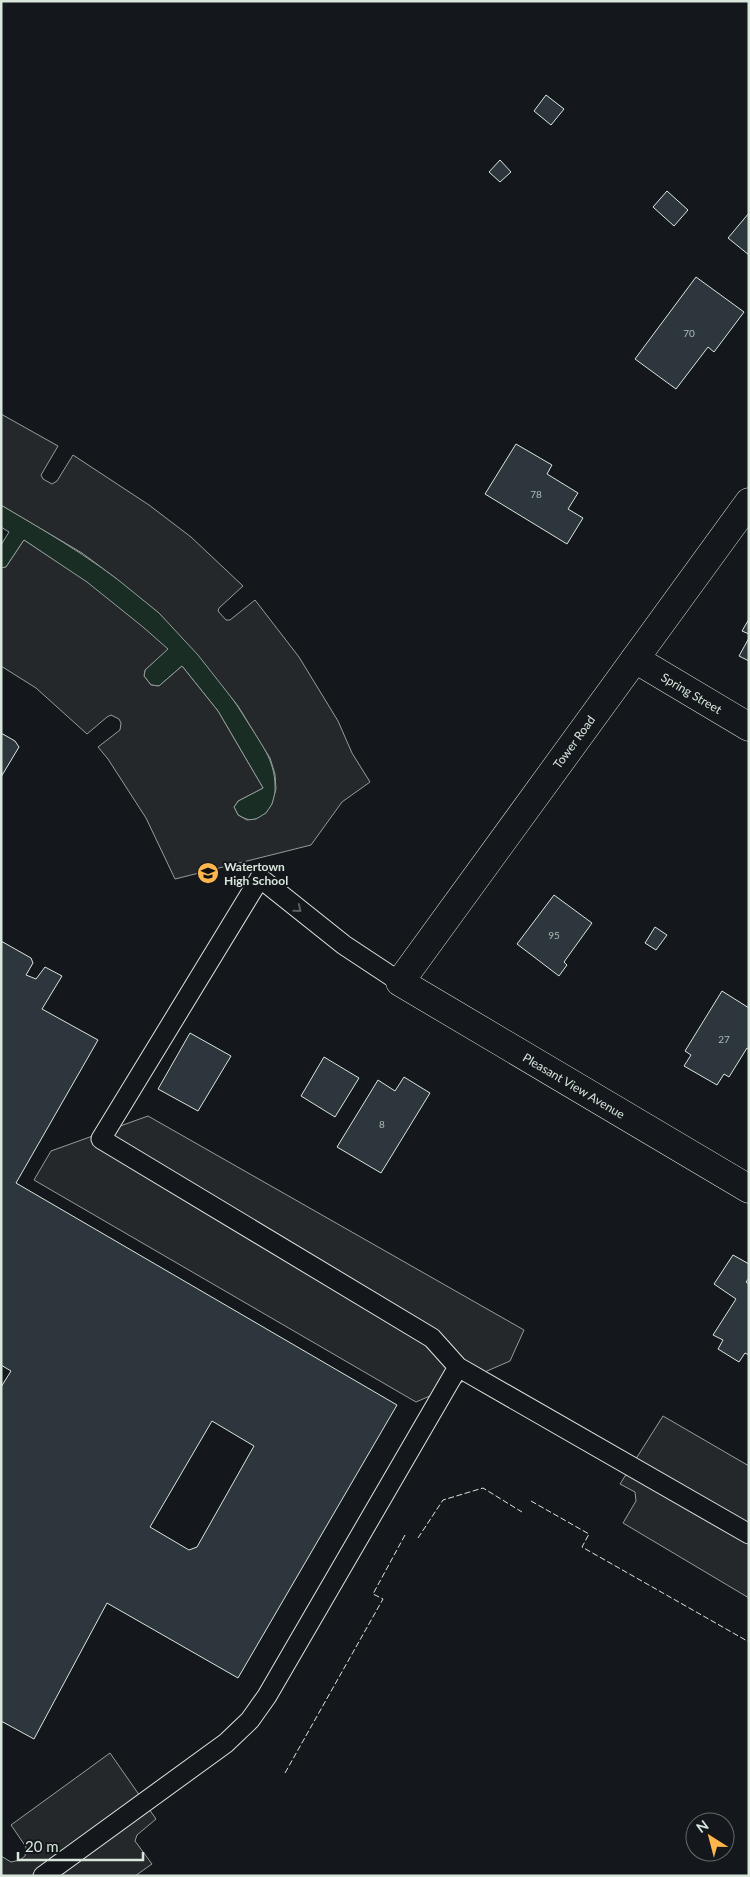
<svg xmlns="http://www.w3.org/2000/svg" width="750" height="1877" font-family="Lato,sans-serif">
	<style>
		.green { fill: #1a2d24; stroke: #939e99 }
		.parking { fill: #24282b; stroke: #939e99 }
		.building { fill: #2c363c; stroke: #d8e6dc; fill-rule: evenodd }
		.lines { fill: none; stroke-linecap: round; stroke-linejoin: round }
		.lane-casing { stroke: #d8e6dc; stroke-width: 21 }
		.street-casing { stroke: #d8e6dc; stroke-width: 29 }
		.lane { stroke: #14181c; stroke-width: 19 }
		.street { stroke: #14181c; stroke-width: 28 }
		.fence { stroke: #d8e6dc; stroke-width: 1; stroke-dasharray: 6 2.5; stroke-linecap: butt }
		.oneway { stroke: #59605f }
		.labels { text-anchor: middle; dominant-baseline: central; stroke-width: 4; stroke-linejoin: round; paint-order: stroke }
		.number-label { font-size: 10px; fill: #adbab4 }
		.street-label { font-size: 12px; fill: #d8e6dc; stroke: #14181c }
		.poi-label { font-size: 12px; font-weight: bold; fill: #d8e6dc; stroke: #14181c; text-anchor: start }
	</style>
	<rect width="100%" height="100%" fill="#14181c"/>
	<path class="green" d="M 1,505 C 56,537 111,570 158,612 C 192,643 223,682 247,721 C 260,742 275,760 275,786 C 276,799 270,815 256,819 C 248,821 244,818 238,815 L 234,807 L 238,801 L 263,788 L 218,711 L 182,666 L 159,686 L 151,685 L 144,676 L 145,670 L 167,649 C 122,608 75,574 24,540 L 6,567 L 1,568 L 1,545 L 9,532 L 1,527 Z"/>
	<path class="parking" d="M 1,414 L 58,446 L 41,475 L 43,479 L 52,484 L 57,481 L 73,455 L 149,505 L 191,537 L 243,586 L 219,608 L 218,611 L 226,620 L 230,620 L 255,600 L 299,657 L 338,721 L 352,753 L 370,782 L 342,802 L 311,845 L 175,879 L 146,818 L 108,759 L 98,747 L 120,730 L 121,723 L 119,719 L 111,715 L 107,717 L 87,734 L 36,688 L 1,666 L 1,568 L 6,567 L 24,540 L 87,582 L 143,627 L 168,649 L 145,670 L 144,676 L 151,685 L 159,686 L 182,666 L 218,711 L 263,788 L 238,801 L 234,807 L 238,815 L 247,820 L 256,819 L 266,813 L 272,804 L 276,789 L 275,774 L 270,758 L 238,706 L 198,655 L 159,613 L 117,579 L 82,553 L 1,505 Z
		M 148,1116 L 524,1330 L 510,1361 L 416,1402 L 34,1180 L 51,1151 Z
		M 663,1416 L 749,1466 L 749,1598 L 623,1523 L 636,1501 L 635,1492 L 620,1484 Z
		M 110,1753 L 156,1819 L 137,1835 L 135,1841 L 152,1864 L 135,1876 L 1,1876 L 1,1856 L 11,1862 L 20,1860 L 25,1856 L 26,1847 L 11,1825 Z"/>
	<path class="building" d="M 546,95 L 564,109 L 551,125 L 534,111 Z
		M 500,160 L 511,172 L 500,182 L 489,172 Z
		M 667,191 L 688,210 L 674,226 L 653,207 Z
		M 749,213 L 749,255 L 728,238 Z
		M 696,277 L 744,312 L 714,352 L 708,347 L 676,389 L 635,359 Z
		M 516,444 L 552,465 L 547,474 L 578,493 L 568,509 L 583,518 L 567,544 L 485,494 Z
		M 749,619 L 749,634 L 742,631 Z
		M 749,638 L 749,661 L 739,656 Z
		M 1,733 L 15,741 L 19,747 L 1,777 Z
		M 554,895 L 592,923 L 564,962 L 567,965 L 559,976 L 517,944 Z
		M 655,927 L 667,935 L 656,950 L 645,943 Z
		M 1,941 L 31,958 L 33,963 L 26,975 L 36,979 L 45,967 L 62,976 L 42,1009 L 98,1040 L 16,1183 L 397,1405 L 238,1678 L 107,1603 L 34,1739 L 1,1721 L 1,1387 L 11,1371 L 1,1365 ZM 212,1421 L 254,1446 L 197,1547 L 189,1550 L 150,1527 Z
		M 722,991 L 749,1008 L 749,1049 L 747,1048 L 729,1077 L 724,1074 L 717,1085 L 684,1066 L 691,1055 L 685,1051 Z
		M 190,1033 L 231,1056 L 198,1111 L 158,1089 Z
		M 324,1057 L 359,1078 L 335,1117 L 301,1096 Z
		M 404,1077 L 430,1093 L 381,1173 L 337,1147 L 378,1080 L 395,1091 Z
		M 733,1255 L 749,1264 L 749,1278 L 746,1282 L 749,1284 L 749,1355 L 745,1353 L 739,1362 L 718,1349 L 723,1340 L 713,1335 L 736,1299 L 714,1284 Z"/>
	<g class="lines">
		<g class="lane-casing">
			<path id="lane" d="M 458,1367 L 749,1534
				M 43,1876 L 226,1743 L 250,1720 L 267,1696 L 458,1367 L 432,1338 L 101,1139 L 260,878 L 344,945 L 400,982"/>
		</g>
		<g class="street-casing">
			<g id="street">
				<path id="s1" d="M 749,502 L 400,982 L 749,1189"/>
				<path id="s2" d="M 635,659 L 749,727"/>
			</g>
		</g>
		<use href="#lane" class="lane"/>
		<use href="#street" class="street"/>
		<path class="fence" d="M 531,1501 L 589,1534 L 582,1547 L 749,1642
			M 418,1538 L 443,1500 L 483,1488 L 522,1512
			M 285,1773 L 383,1599 L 373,1594 L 405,1535"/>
	</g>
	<defs><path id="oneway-chevron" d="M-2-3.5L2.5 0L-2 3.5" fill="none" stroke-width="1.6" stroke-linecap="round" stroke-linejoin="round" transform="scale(1.25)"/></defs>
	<use class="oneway" href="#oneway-chevron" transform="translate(298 909) rotate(39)"/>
	<defs>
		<g id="school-disc" transform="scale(1.125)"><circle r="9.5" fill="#ffb74d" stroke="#14181c"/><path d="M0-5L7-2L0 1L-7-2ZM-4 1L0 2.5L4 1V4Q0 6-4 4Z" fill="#111"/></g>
	</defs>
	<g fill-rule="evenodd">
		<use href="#school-disc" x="208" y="873"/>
	</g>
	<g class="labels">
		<g class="number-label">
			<text x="689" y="333">70</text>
			<text x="536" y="494">78</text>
			<text x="554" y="935">95</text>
			<text x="724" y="1039">27</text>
			<text x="382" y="1124">8</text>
		</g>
		<g class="street-label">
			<text stroke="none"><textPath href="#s2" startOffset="66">Spring Street</textPath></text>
			<text transform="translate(574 742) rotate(-54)">Tower Road</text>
			<text stroke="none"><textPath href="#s1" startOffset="796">Pleasant View Avenue</textPath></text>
		</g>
		<g class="poi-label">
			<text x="224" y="866">Watertown<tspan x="224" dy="14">High School</tspan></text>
		</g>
	</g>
	<rect width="750" height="1877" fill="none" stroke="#d8e6dc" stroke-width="5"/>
	<g transform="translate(710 1837) rotate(324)"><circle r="24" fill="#14181c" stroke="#626a69"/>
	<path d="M0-4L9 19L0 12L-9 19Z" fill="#ffb74d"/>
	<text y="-8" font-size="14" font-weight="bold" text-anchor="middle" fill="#d8e6dc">N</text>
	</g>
	<path d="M18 1852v8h125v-8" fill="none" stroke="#d8e6dc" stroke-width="2.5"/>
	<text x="25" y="1852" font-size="15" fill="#d8e6dc" stroke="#14181c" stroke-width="4" paint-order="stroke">20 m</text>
</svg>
